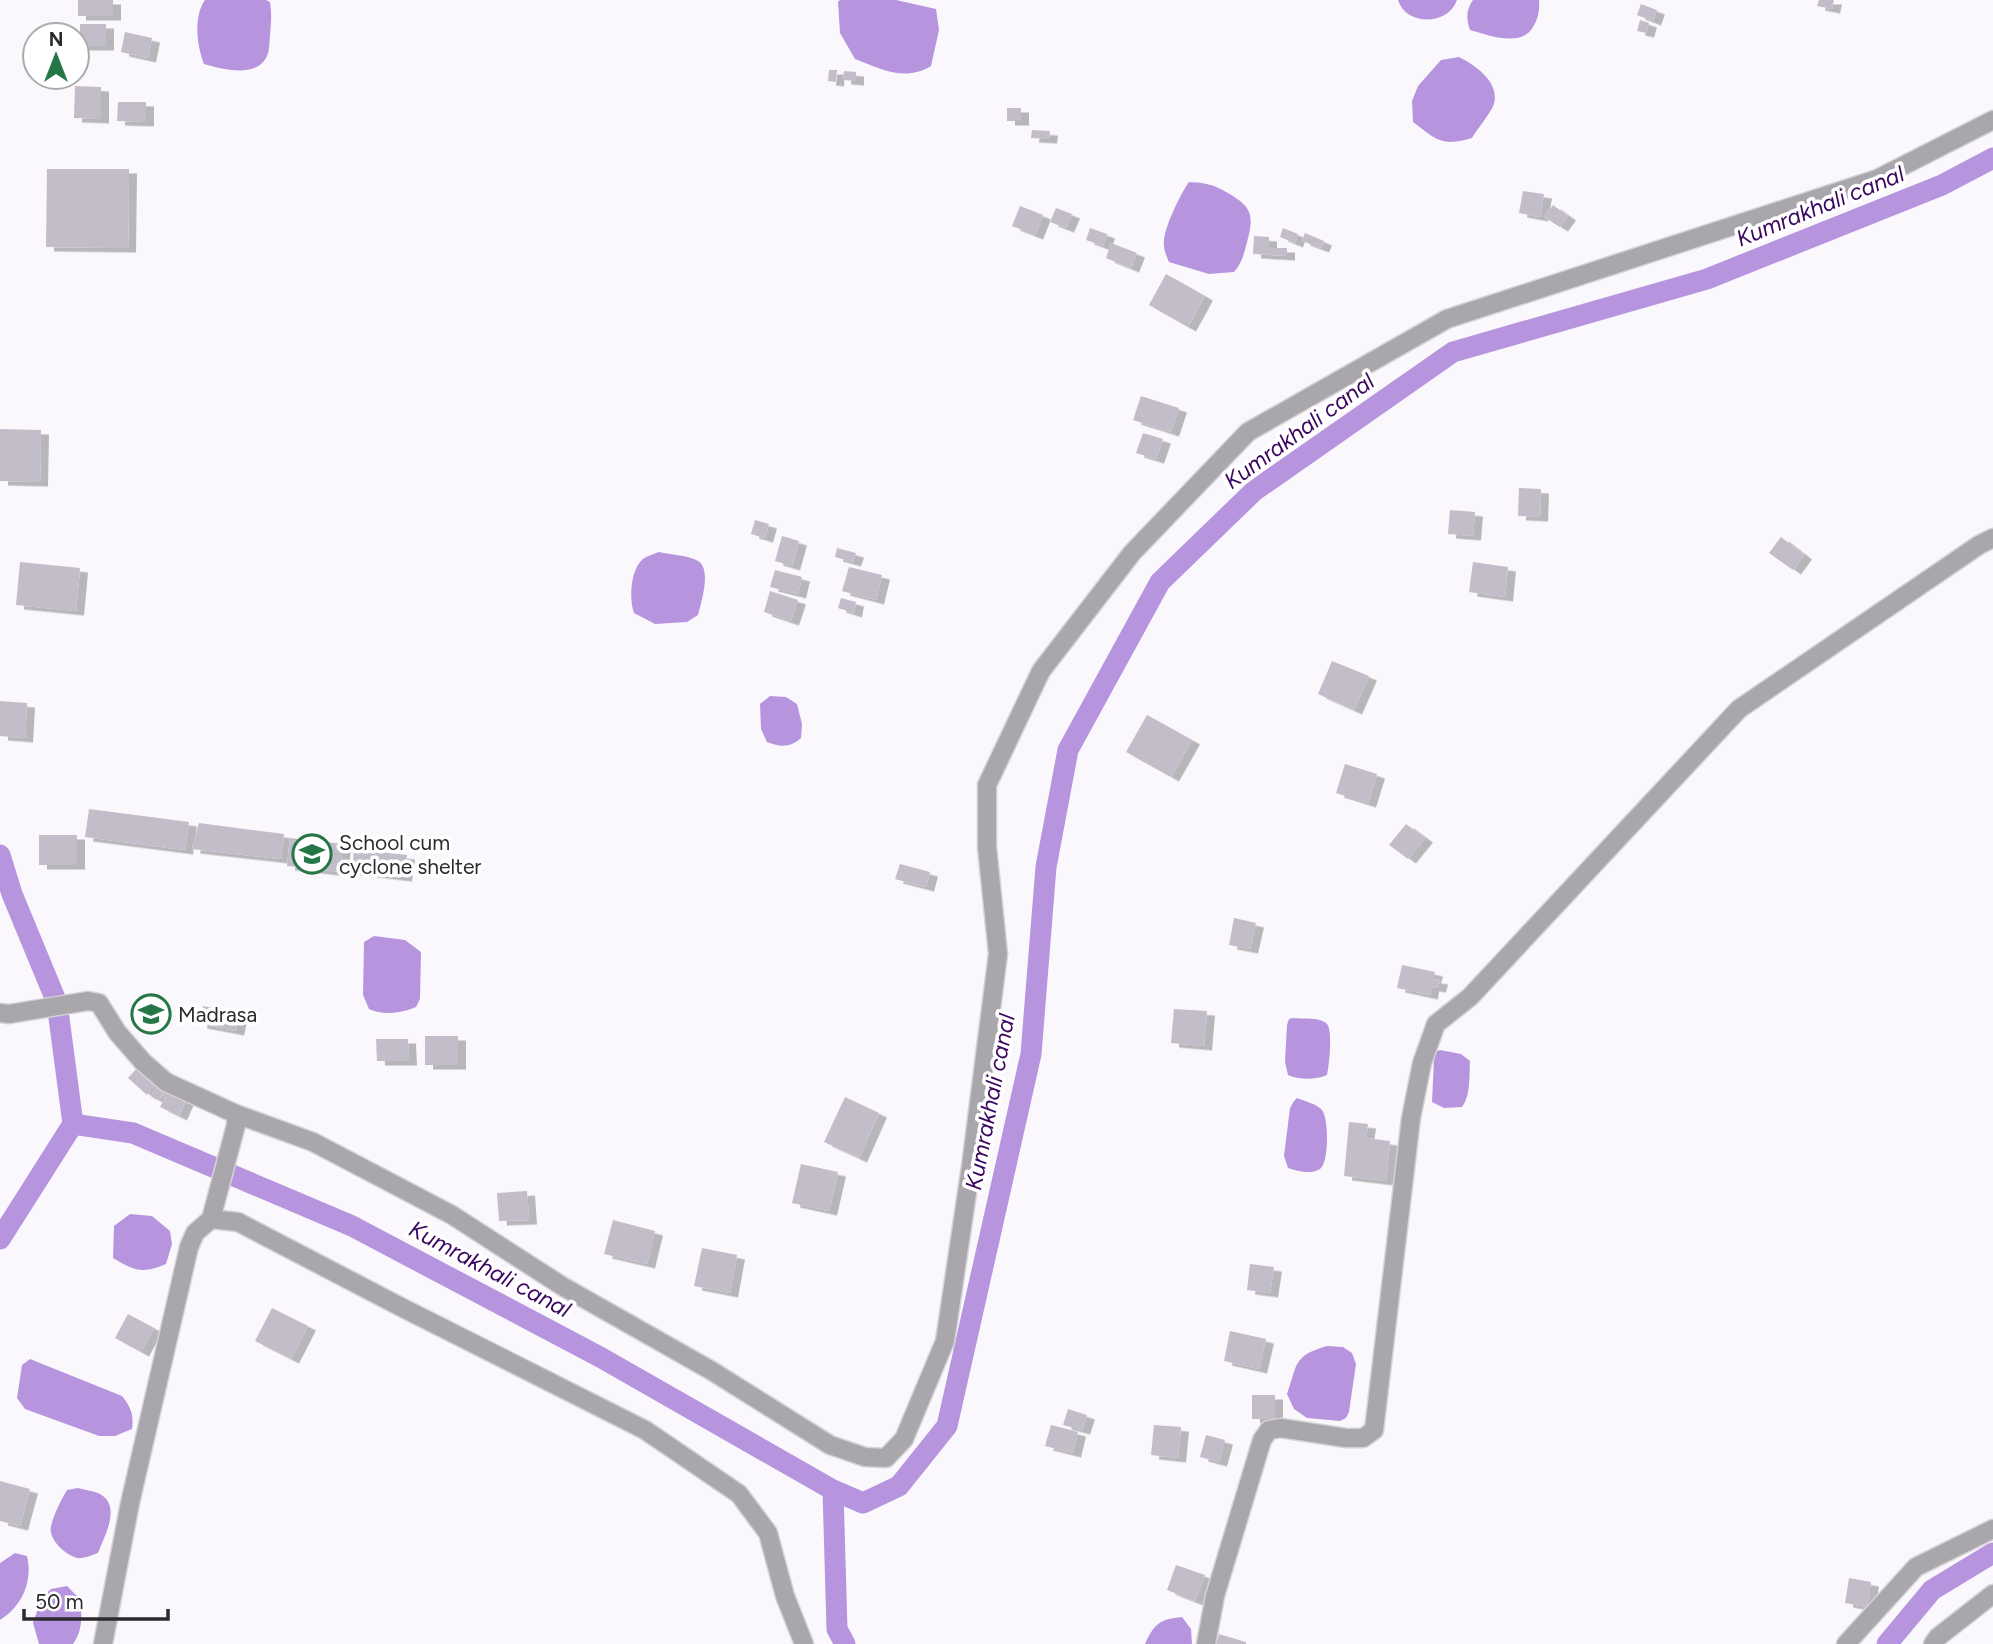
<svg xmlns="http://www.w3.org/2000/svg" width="1993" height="1644" font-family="Figtree,sans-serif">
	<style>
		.water { fill: #b695de }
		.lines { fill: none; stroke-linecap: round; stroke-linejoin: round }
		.canal { stroke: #b695de; stroke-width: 21 }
		.building { fill: #c2bdc9; filter: url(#shadow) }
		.minor-casing { stroke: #d5d3d8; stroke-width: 21 }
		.minor { stroke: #a9a7ac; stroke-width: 18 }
		.labels { text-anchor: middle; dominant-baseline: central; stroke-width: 7; stroke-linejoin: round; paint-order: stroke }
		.poi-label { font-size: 21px; fill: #2c2a2f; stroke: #fff; text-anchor: start }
		.water-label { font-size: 23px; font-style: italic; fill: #3a0660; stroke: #fff }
	</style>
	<defs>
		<filter id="shadow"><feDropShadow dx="8" dy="4.5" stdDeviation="0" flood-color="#0004"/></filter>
	</defs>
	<rect width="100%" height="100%" fill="#faf8fd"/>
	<path class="water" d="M 205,0 L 266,0 L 270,2 C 272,13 271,24 270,36 C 269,42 270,52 266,58 C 255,78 221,69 204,64 C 197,46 193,17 205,0 Z
		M 840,0 L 896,0 L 936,9 L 939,30 L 931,66 C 905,82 881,69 855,59 L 840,33 L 838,2 Z
		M 1398,0 L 1457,0 C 1448,26 1406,26 1398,0 Z
		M 1473,0 L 1539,0 C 1540,10 1538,19 1533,27 C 1521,48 1488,35 1470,30 C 1466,19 1466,10 1473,0 Z
		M 1459,57 C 1475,65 1500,82 1494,104 C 1491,113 1477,129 1472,138 C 1441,147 1437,140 1413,122 L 1412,101 L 1418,86 L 1441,60 Z
		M 1189,182 C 1206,183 1212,184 1226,192 C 1251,206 1255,214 1247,242 C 1244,254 1242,263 1234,272 L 1209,274 L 1169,262 C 1166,255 1163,248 1164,240 C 1166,224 1180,195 1189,182 Z
		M 659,552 C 671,555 688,555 698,561 C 712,569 701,603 698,615 L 687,622 L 655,624 L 634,613 C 629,599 630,570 643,559 C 647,556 654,554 659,552 Z
		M 770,696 L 786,697 L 797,704 L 802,724 L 801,738 C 790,748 780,747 767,742 L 761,729 L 760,704 Z
		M 374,936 L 405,940 L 421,952 L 420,999 L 416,1007 C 402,1013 383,1016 369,1009 L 363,995 L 364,942 Z
		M 1293,1018 C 1302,1019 1321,1017 1327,1024 C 1333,1031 1329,1066 1327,1075 C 1316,1080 1299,1080 1288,1075 L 1285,1062 L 1287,1025 L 1289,1019 Z
		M 1440,1050 L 1461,1054 L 1470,1061 C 1469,1076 1471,1095 1462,1107 L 1444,1108 L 1432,1102 L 1434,1058 L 1435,1052 Z
		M 1297,1098 C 1304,1101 1317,1104 1322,1110 C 1329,1119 1329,1163 1320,1169 C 1310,1175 1298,1171 1288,1168 L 1284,1156 L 1290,1108 L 1294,1101 Z
		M 130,1214 L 152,1216 L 170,1231 L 172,1244 L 166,1264 C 142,1274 135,1271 113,1258 L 114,1226 Z
		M 1327,1346 L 1343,1347 L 1352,1353 L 1356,1364 L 1349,1412 L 1346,1418 L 1340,1421 L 1307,1418 L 1294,1409 L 1287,1394 C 1298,1363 1293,1356 1327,1346 Z
		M 30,1359 L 122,1396 C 131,1407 134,1415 132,1429 L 115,1436 L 99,1436 L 25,1409 L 17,1398 L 22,1365 Z
		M 78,1488 C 85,1490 94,1491 100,1494 C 122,1506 104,1537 98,1553 C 92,1555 84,1559 77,1558 C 64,1554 48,1539 51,1526 C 54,1514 61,1500 67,1490 Z
		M 15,1553 L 27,1556 C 33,1582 22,1606 0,1620 L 0,1563 Z
		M 67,1586 L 80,1599 C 82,1614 83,1631 73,1644 L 39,1644 L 33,1623 L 42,1597 L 51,1589 Z
		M 1182,1617 L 1191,1629 L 1192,1644 L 1145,1644 C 1154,1624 1160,1619 1182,1617 Z"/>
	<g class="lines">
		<path class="canal" d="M 0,855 L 12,894 L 55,998
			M 59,1018 L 73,1124
			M 0,1239 L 73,1124 L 133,1133 L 352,1226 L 600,1357 L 833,1490 L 863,1503 L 899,1486 L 947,1426 L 1031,1054 L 1046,867 L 1068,750 L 1160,582 L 1254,491 L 1453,352 L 1707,279 L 1942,185 L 1993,158
			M 833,1490 L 837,1629 L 845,1644
			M 1887,1644 L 1932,1590 L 1993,1553"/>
	</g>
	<path class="building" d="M 78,0 L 113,0 L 113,16 L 78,16 Z
		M 1819,0 L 1834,0 L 1832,9 L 1817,6 Z
		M 1641,4 L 1657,10 L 1653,21 L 1637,15 Z
		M 1640,20 L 1649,23 L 1646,33 L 1637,31 Z
		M 80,24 L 106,24 L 106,46 L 80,46 Z
		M 125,32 L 152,38 L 148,58 L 121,52 Z
		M 829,70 L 837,70 L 836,82 L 828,81 Z
		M 844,71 L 856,72 L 856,81 L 843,80 Z
		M 75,86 L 101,87 L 101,119 L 74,118 Z
		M 118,102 L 146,102 L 146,122 L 117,121 Z
		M 1007,108 L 1021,108 L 1021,121 L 1007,121 Z
		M 1032,130 L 1050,131 L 1049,139 L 1031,138 Z
		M 47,169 L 129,169 L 128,248 L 46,247 Z
		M 1523,191 L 1544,194 L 1540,217 L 1519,213 Z
		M 1553,205 L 1568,216 L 1560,227 L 1544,217 Z
		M 1020,206 L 1043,215 L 1035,235 L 1012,226 Z
		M 1056,208 L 1072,214 L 1066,228 L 1050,222 Z
		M 1090,228 L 1107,234 L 1103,246 L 1086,240 Z
		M 1283,228 L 1298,234 L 1295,243 L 1280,237 Z
		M 1305,233 L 1324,241 L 1321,248 L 1302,241 Z
		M 1254,236 L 1269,237 L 1269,248 L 1287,248 L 1287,256 L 1253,254 Z
		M 1111,243 L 1137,253 L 1131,268 L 1106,258 Z
		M 1166,274 L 1205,296 L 1188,327 L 1149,305 Z
		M 1141,396 L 1179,408 L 1171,432 L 1133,420 Z
		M 0,429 L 41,430 L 40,482 L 0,481 Z
		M 1143,433 L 1163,439 L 1156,459 L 1136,453 Z
		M 1519,488 L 1541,489 L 1540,517 L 1518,516 Z
		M 1450,510 L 1475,512 L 1473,536 L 1448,534 Z
		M 755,520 L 769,524 L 765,538 L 751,534 Z
		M 782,536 L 799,541 L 792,566 L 775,561 Z
		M 1781,537 L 1804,555 L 1793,570 L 1769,553 Z
		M 837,548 L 856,553 L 853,562 L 835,557 Z
		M 20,562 L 80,568 L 76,611 L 16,605 Z
		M 1473,562 L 1508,567 L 1505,597 L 1469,592 Z
		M 849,567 L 882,575 L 876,600 L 842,591 Z
		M 775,570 L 802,577 L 798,594 L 770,587 Z
		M 770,591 L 798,600 L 791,621 L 764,612 Z
		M 841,598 L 856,602 L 854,613 L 838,608 Z
		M 1332,661 L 1369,676 L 1354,710 L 1318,694 Z
		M 0,701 L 27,703 L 25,738 L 0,736 Z
		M 1147,715 L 1192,740 L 1171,777 L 1126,752 Z
		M 1345,764 L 1377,774 L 1368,803 L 1336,793 Z
		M 89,809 L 189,822 L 185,850 L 85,837 Z
		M 199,823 L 284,834 L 281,859 L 192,849 Z
		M 1406,824 L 1425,838 L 1408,859 L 1389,845 Z
		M 39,835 L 77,835 L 77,865 L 39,865 Z
		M 290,838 L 343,844 L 340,872 L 287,866 Z
		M 354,849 L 407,855 L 404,877 L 352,871 Z
		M 900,864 L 930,872 L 926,887 L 895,879 Z
		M 1234,918 L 1256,923 L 1250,949 L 1229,945 Z
		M 1402,965 L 1435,972 L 1433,979 L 1440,980 L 1438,988 L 1431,987 L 1430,995 L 1397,988 Z
		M 203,1006 L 240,1013 L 236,1031 L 199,1024 Z
		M 1174,1009 L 1207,1011 L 1204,1046 L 1171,1043 Z
		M 425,1036 L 458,1036 L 458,1065 L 425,1065 Z
		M 376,1039 L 408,1039 L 409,1061 L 377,1061 Z
		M 138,1067 L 156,1084 L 147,1095 L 128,1078 Z
		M 158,1086 L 165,1091 L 159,1101 L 151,1096 Z
		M 168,1091 L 186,1100 L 179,1116 L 160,1107 Z
		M 845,1097 L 879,1113 L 859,1158 L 824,1142 Z
		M 1349,1122 L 1368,1124 L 1366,1138 L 1390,1141 L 1386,1181 L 1344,1176 Z
		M 801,1164 L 838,1172 L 829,1211 L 792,1203 Z
		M 527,1191 L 529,1220 L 499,1221 L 497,1193 Z
		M 613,1220 L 655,1231 L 647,1264 L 604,1254 Z
		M 702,1248 L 737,1255 L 730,1293 L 694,1286 Z
		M 1250,1264 L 1274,1267 L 1270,1293 L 1247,1290 Z
		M 272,1308 L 308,1326 L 291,1359 L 255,1341 Z
		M 128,1314 L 154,1328 L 141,1352 L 115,1338 Z
		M 1230,1331 L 1266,1339 L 1259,1369 L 1224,1361 Z
		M 1252,1395 L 1275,1395 L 1275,1419 L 1252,1419 Z
		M 1068,1409 L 1087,1415 L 1082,1430 L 1063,1425 Z
		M 1051,1425 L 1078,1432 L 1073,1453 L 1045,1446 Z
		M 1154,1425 L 1181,1427 L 1178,1458 L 1151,1455 Z
		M 1206,1435 L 1225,1440 L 1219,1462 L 1200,1457 Z
		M 0,1481 L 30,1489 L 20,1526 L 0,1521 Z
		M 1176,1565 L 1205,1575 L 1195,1601 L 1167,1590 Z
		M 1849,1578 L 1871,1582 L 1867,1607 L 1845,1603 Z
		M 1219,1634 L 1246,1642 L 1246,1644 L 1216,1644 Z"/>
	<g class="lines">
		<g class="minor-casing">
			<path id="minor" d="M 0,1013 L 9,1014 L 88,1001 L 99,1003 L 117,1032 L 143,1062 L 166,1082 L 236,1114 L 313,1142 L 452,1215 L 562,1286 L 712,1371 L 830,1445 L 865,1457 L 886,1458 L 904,1439 L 945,1341 L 971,1166 L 998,954 L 987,847 L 987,785 L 1041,671 L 1132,553 L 1248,432 L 1447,319 L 1877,179 L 1993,120
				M 211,1219 L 236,1125 L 236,1114
				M 103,1644 L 130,1503 L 189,1247 L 195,1233 L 211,1219 L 238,1222 L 399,1306 L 645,1430 L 739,1494 L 768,1533 L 785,1596 L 804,1644
				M 1206,1644 L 1215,1596 L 1262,1440 L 1269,1430 L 1281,1428 L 1346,1438 L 1363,1438 L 1374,1430 L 1411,1118 L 1422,1063 L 1436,1024 L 1470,997 L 1739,709 L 1979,545 L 1993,538
				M 1846,1644 L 1916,1567 L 1993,1529
				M 1933,1644 L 1938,1637 L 1993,1594"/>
		</g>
		<use href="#minor" class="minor"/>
	</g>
	<defs>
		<g id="school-ring" transform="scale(2.0125)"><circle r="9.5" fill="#fff" stroke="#257748" stroke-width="1.5"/><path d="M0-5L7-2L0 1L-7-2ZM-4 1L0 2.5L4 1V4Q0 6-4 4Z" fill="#257748"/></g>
	</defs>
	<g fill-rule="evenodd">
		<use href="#school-ring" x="312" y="854"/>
		<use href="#school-ring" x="151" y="1014"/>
	</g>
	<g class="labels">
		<g class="poi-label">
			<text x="339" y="842">School cum<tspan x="339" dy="24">cyclone shelter</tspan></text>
			<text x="178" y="1014">Madrasa</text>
		</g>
		<g class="water-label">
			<text transform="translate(1820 206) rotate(-22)">Kumrakhali canal</text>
			<text transform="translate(1299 431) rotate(-36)">Kumrakhali canal</text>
			<text transform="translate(990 1102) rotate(-79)">Kumrakhali canal</text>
			<text transform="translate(490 1269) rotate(28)">Kumrakhali canal</text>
		</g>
	</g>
	<g transform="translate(56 56)"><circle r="33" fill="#ffffff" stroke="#abaaac" stroke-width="2"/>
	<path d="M0-5L12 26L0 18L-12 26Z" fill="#257748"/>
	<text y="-10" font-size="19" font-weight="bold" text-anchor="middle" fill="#2c2a2f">N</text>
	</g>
	<path d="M24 1609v10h144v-10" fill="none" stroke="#2c2a2f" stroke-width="3.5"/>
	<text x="35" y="1609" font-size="21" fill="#2c2a2f" stroke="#ffffff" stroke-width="5" paint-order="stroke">50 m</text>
</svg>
